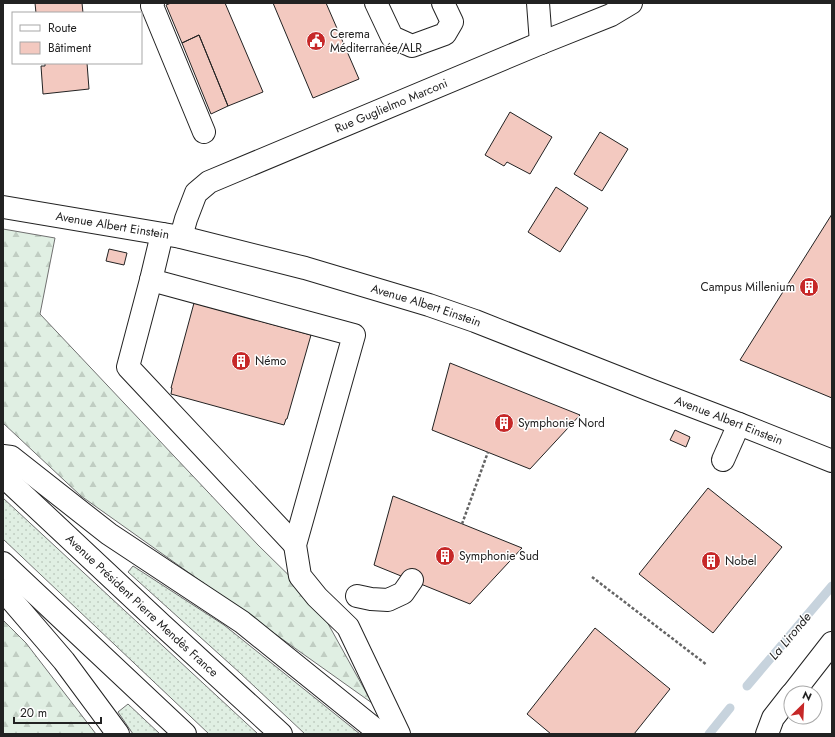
<svg xmlns="http://www.w3.org/2000/svg" width="835" height="737" font-family="Jost,sans-serif">
	<style>
		.grass { fill: url(#grass-dots); stroke: #6f6f6f }
		.forest { fill: url(#forest-firs); stroke: #6f6f6f }
		.lines { fill: none; stroke-linecap: round; stroke-linejoin: round }
		.stream { stroke: #c7d3dd; stroke-width: 9 }
		.building { fill: #f3c9c0; stroke: #222 }
		.minor-casing { stroke: #222; stroke-width: 24 }
		.major-casing { stroke: #222; stroke-width: 24 }
		.path { stroke: #646464; stroke-width: 2.5; stroke-dasharray: 3 2; stroke-linecap: butt }
		.minor { stroke: #fff; stroke-width: 22 }
		.major { stroke: #fff; stroke-width: 22 }
		.labels { text-anchor: middle; dominant-baseline: central; stroke-width: 3; stroke-linejoin: round; paint-order: stroke }
		.poi-label { font-size: 12px; fill: #222; stroke: #fff; text-anchor: start }
		.street-label { font-size: 12px; fill: #222; stroke: #fff }
		.water-label { font-size: 13px; font-style: italic; fill: #222; stroke: #fff }
	</style>
	<defs>
		<pattern id="grass-dots" width="8" height="8" patternUnits="userSpaceOnUse"><rect width="8" height="8" fill="#e0efe3"/><path d="M2 2h.1M6 6h.1" fill="none" stroke="#c0cdc2" stroke-width="1.8" stroke-linecap="round"/></pattern>
		<pattern id="forest-firs" width="22" height="20" patternUnits="userSpaceOnUse"><rect width="22" height="20" fill="#e0efe3"/><path d="M5 1l3.5 6h-7zM16 11l3.5 6h-7z" fill="#c0cdc2"/></pattern>
	</defs>
	<rect width="100%" height="100%" fill="#fff"/>
	<path class="grass" d="M 3,498 L 258,734 L 209,734 L 3,539 Z
		M 133,566 L 224,625 L 360,734 L 305,734 L 240,673 L 128,572 Z
		M 128,704 L 160,734 L 133,734 L 118,712 Z"/>
	<path class="forest" d="M 3,229 L 55,238 L 40,314 L 258,545 L 316,602 L 372,703 L 81,496 L 3,423 Z
		M 3,620 L 26,643 L 96,734 L 3,734 Z"/>
	<g class="lines">
		<path class="stream" d="M 747,686 L 832,586
			M 709,734 L 730,708"/>
	</g>
	<path class="building" d="M 35,3 L 82,3 L 83,13 L 36,13 Z
		M 171,3 L 225,3 L 263,92 L 228,106 L 199,35 L 182,43 L 166,5 Z
		M 273,3 L 326,3 L 359,79 L 313,98 Z
		M 199,35 L 228,106 L 211,114 L 182,43 Z
		M 45,63 L 87,63 L 89,89 L 43,94 L 41,66 L 45,66 Z
		M 510,112 L 552,137 L 530,174 L 507,162 L 504,166 L 485,155 Z
		M 600,132 L 628,149 L 602,191 L 574,174 Z
		M 556,187 L 588,208 L 560,252 L 528,232 Z
		M 832,214 L 832,398 L 740,360 Z
		M 109,249 L 127,253 L 124,265 L 106,261 Z
		M 194,303 L 311,335 L 287,419 L 286,419 L 284,425 L 171,394 L 172,388 L 171,388 Z
		M 450,363 L 580,415 L 530,469 L 432,430 Z
		M 675,430 L 690,437 L 686,447 L 670,440 Z
		M 708,488 L 782,547 L 713,633 L 639,574 Z
		M 393,496 L 522,548 L 470,604 L 374,565 Z
		M 595,628 L 670,689 L 634,734 L 551,734 L 527,714 Z"/>
	<g class="lines">
		<g class="minor-casing">
			<g id="minor">
				<path d="M 153,3 L 152,6 L 204,132"/>
				<path d="M 376,3 L 392,37 L 412,46 L 445,34 L 452,22 L 443,3"/>
				<path d="M 538,3 L 541,43"/>
				<path d="M 162,234 L 151,280 L 128,367 L 295,545"/>
				<path id="s1" d="M 181,237 L 186,219 L 196,193 L 209,182 L 541,43 L 611,15 L 631,3"/>
				<path d="M 151,280 L 354,335 L 295,545 L 300,576 L 317,597 L 348,627 L 399,734"/>
				<path d="M 723,460 L 739,424"/>
				<path d="M 357,596 L 371,599 L 388,600 L 403,593 L 412,580"/>
				<path d="M 793,693 L 832,643"/>
				<path d="M 767,734 L 773,718 L 791,695"/>
			</g>
		</g>
		<g class="major-casing">
			<g id="major">
				<path id="s2" d="M 3,207 L 181,237 L 305,268 L 429,305 L 475,321 L 650,390 L 739,424 L 832,461"/>
				<path d="M 3,456 L 11,457 L 109,534 L 242,622 L 381,734"/>
				<path id="s3" d="M 3,476 L 162,625 L 281,734"/>
				<path d="M 3,563 L 185,734"/>
				<path d="M 3,590 L 64,661 L 118,734"/>
			</g>
		</g>
		<path class="path" d="M 462,524 L 488,452
			M 592,577 L 707,665"/>
		<use href="#minor" class="minor"/>
		<use href="#major" class="major"/>
	</g>
	<defs>
		<g id="civic-disc" transform="scale(1)"><circle r="9.5" fill="#c62828" stroke="#fff"/><path d="M-.6-6.5H3V-4.5H.6V-3L4-1V1h2V6H-6V1h2V-1L-.6-3ZM-1.2 2.5V6h2.4V2.5Z" fill="#fff"/></g>
		<g id="building-disc" transform="scale(1)"><circle r="9.5" fill="#c62828" stroke="#fff"/><path d="M-4-6H4V6H1V3H-1V6H-4ZM-2.5-4.3h1.7v1.8h-1.7ZM.8-4.3h1.7v1.8H.8ZM-2.5-1h1.7V.8h-1.7ZM.8-1h1.7V.8H.8Z" fill="#fff"/></g>
	</defs>
	<g fill-rule="evenodd">
		<use href="#civic-disc" x="316" y="41"/>
		<use href="#building-disc" x="809" y="287"/>
		<use href="#building-disc" x="241" y="361"/>
		<use href="#building-disc" x="504" y="423"/>
		<use href="#building-disc" x="445" y="556"/>
		<use href="#building-disc" x="711" y="561"/>
	</g>
	<g class="labels">
		<g class="poi-label">
			<text x="330" y="34">Cerema<tspan x="330" dy="14">Méditerranée/ALR</tspan></text>
			<text x="795" y="287" text-anchor="end">Campus Millenium</text>
			<text x="255" y="361">Némo</text>
			<text x="518" y="423">Symphonie Nord</text>
			<text x="459" y="556">Symphonie Sud</text>
			<text x="725" y="561">Nobel</text>
		</g>
		<g class="street-label">
			<text stroke="none"><textPath href="#s1" startOffset="261">Rue Guglielmo Marconi</textPath></text>
			<text stroke="none"><textPath href="#s2" startOffset="111">Avenue Albert Einstein</textPath></text>
			<text stroke="none"><textPath href="#s2" startOffset="435">Avenue Albert Einstein</textPath></text>
			<text stroke="none"><textPath href="#s2" startOffset="759">Avenue Albert Einstein</textPath></text>
			<text stroke="none"><textPath href="#s3" startOffset="190">Avenue Président Pierre Mendès France</textPath></text>
		</g>
		<g class="water-label">
			<text transform="translate(790 636) rotate(-50)">La Lironde</text>
		</g>
	</g>
	<rect width="835" height="737" fill="none" stroke="#222222" stroke-width="8"/>
	<rect x="12" y="12" width="130" height="52" fill="#ffffff" stroke="#a7a7a7"/>
	<rect x="20" y="25" width="20" height="6" fill="#ffffff" stroke="#a7a7a7"/>
	<text x="48" y="32" font-size="12" fill="#222222">Route</text>
	<rect x="20" y="42" width="20" height="12" fill="#f3c9c0" stroke="#a7a7a7"/>
	<text x="48" y="52" font-size="12" fill="#222222">Bâtiment</text>
	<g transform="translate(803 705) rotate(24)"><circle r="19" fill="#ffffff" stroke="#a7a7a7"/>
	<path d="M0-3L7 15L0 10L-7 15Z" fill="#c62828"/>
	<text y="-6" font-size="11" font-weight="bold" text-anchor="middle" fill="#222222">N</text>
	</g>
	<path d="M14 717v6h87v-6" fill="none" stroke="#222222" stroke-width="2"/>
	<text x="20" y="717" font-size="12" fill="#222222" stroke="#ffffff" stroke-width="3" paint-order="stroke">20 m</text>
</svg>
